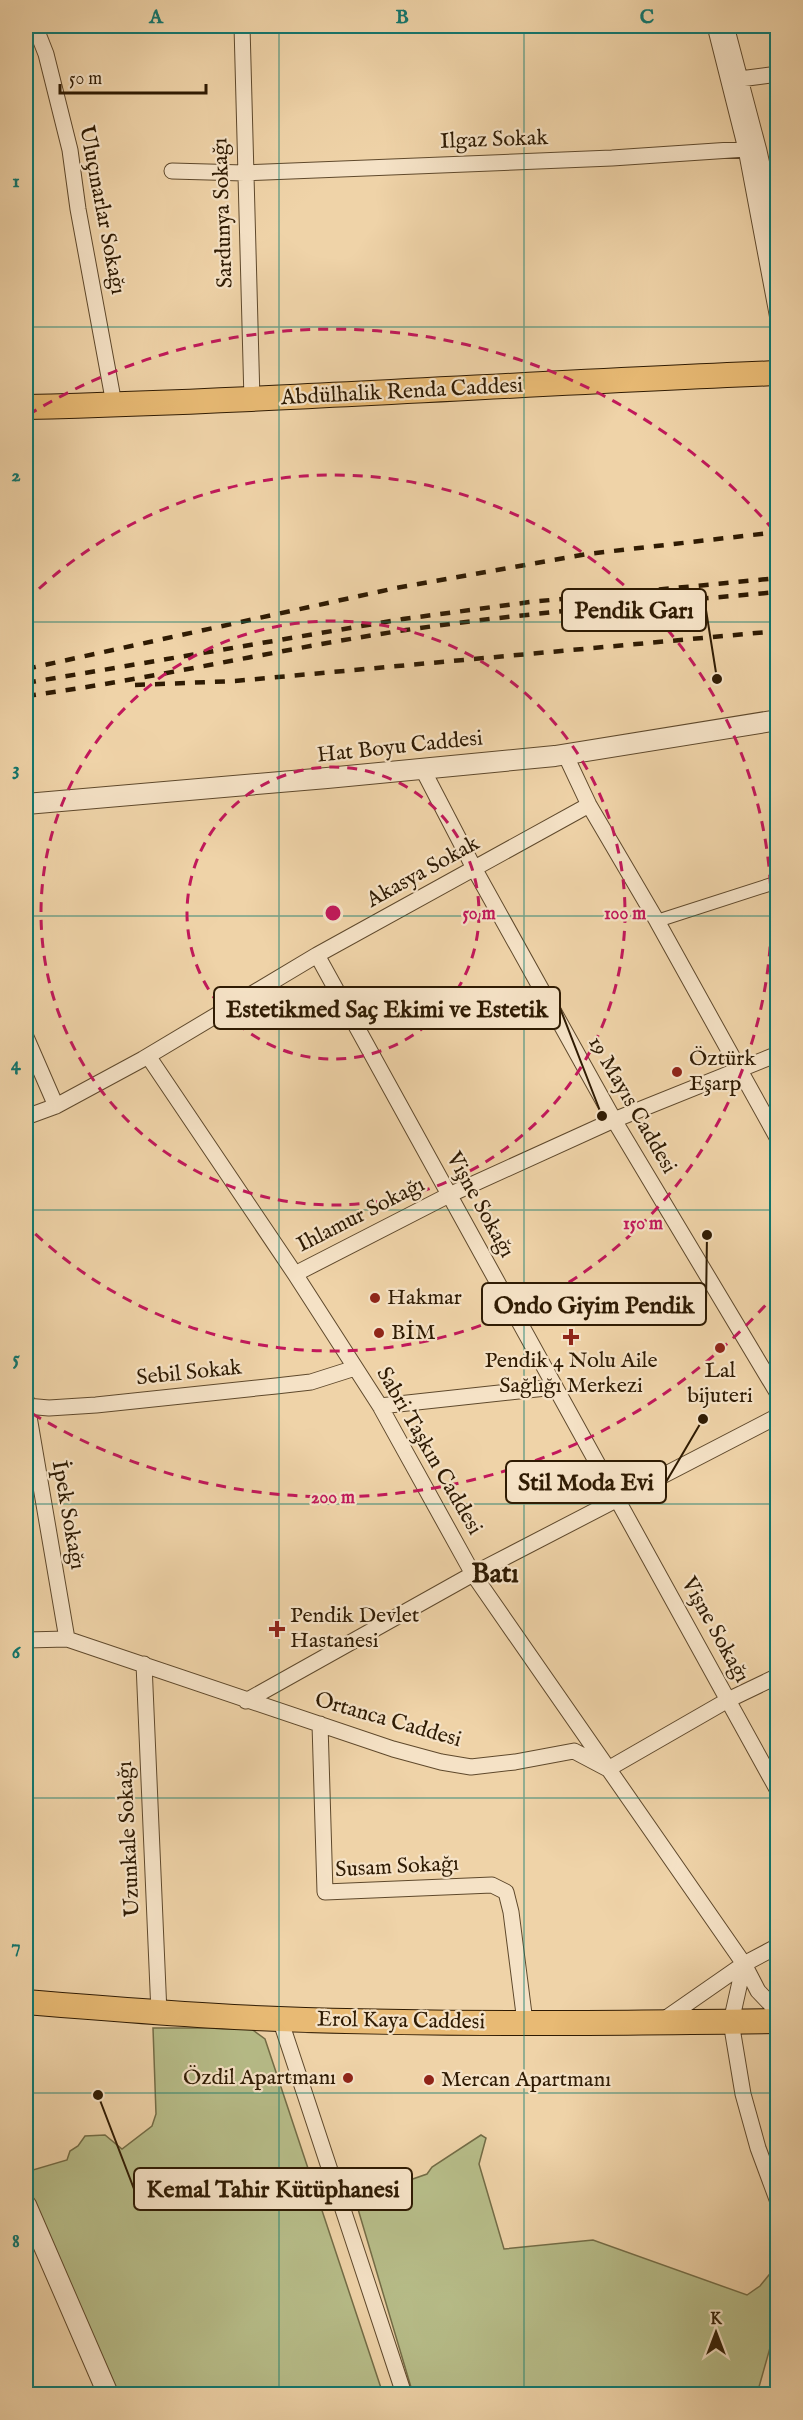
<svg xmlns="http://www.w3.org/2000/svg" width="803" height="2420" font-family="'IM FELL English',serif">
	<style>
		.green { fill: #b7bd89; stroke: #736c46; stroke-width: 1.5 }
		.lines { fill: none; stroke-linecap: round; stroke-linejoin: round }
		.pedestrian-casing { stroke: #5f492c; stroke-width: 14 }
		.minor-casing { stroke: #5f492c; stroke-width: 17 }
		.tertiary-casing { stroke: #5f492c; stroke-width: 22 }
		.primary-casing { stroke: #2f1b03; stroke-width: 26 }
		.pedestrian { stroke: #f5e2c6; stroke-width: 12 }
		.minor { stroke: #f5e2c6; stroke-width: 15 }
		.tertiary { stroke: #f5e2c6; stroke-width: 20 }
		.primary { stroke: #e8ba74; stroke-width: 24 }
		.rail { stroke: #2f1b03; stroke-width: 4.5; stroke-dasharray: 10 10; stroke-linecap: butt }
		.grid { fill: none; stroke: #0f766e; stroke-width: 1.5; stroke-opacity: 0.55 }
		.ring { fill: none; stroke: #c2185b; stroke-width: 3; stroke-dasharray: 10 8 }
		.poi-dot { fill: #8f2418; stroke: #f5e2c6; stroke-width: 2 }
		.labels { text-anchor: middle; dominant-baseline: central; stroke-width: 4.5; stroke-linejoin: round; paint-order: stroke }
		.street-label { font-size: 22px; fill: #2f1b03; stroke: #f5e2c6 }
		.poi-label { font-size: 22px; fill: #2f1b03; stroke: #f5e2c6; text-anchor: start }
		.district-label { font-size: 28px; font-weight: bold; fill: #2f1b03; stroke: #f5e2c6 }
		.centre { fill: #c2185b; stroke: #f5e2c6; stroke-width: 3 }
		.ring-label { font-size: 18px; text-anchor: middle; font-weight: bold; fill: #c2185b; stroke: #f5e2c6; stroke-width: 4.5; stroke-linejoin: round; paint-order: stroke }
		.leader { fill: none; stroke: #2f1b03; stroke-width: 2 }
		.callout-dot { fill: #2f1b03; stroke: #f5e2c6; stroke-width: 2 }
		.callout { fill: #f5e2c6; stroke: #2f1b03; stroke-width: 2 }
		.callout-label { font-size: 24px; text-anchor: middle; font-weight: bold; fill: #2f1b03 }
		.neatline { fill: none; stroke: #0f766e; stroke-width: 2 }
		.grid-label { font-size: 20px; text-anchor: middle; font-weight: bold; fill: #0f766e }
	</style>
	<rect width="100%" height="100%" fill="#efd3a8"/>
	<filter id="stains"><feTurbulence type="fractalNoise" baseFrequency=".00333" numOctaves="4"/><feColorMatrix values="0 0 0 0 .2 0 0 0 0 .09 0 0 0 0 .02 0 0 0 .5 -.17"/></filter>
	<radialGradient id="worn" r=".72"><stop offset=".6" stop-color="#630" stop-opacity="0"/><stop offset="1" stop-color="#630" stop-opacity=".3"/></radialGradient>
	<path class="green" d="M 153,2028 L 250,2028 L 265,2039 L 383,2394 L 119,2394 L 26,2188 L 26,2172 L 67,2160 L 70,2151 L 78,2146 L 85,2136 L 105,2135 L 122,2149 L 152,2126 L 156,2114 Z
		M 481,2135 L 486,2138 L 479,2164 L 504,2249 L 593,2240 L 747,2295 L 760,2286 L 777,2265 L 777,2323 L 757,2394 L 413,2394 L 355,2199 L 427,2174 L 432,2167 Z"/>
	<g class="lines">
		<g class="pedestrian-casing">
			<path id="pedestrian" d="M 657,921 L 778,882"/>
		</g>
		<g class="minor-casing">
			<path id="minor" d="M 35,26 L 46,54 L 70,150 L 78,209 L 114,404
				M 242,26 L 252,400
				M 715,26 L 746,149 L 778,319
				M 726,26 L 759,151 L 778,237
				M 740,79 L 778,74
				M 172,171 L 244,173 L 612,158 L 746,149
				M 565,754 L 589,805 L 657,921 L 778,1139
				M 423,770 L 475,870 L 614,1120 L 778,1394
				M 317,955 L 778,1791
				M 26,1037 L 56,1106
				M 148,1056 L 295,1274 L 380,1406 L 473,1574 L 744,1964 L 758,1991 L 778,2012
				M 26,1117 L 56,1106 L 143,1059 L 317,955 L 589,805
				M 295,1274 L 449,1195 L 614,1120 L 778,1054
				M 26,1399 L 67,1639
				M 26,1406 L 49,1408 L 96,1405 L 276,1386 L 311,1382 L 355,1368
				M 380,1406 L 555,1387
				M 26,1640 L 67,1639 L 393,1749 L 441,1762 L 471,1767 L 515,1762 L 574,1751 L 608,1769 L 728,1700 L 778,1676
				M 144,1664 L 159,2013
				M 246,1701 L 473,1574 L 778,1416
				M 320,1724 L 325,1892 L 492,1885 L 506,1892 L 511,1912 L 525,2022
				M 744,1964 L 731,2022 L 743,2094 L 758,2148 L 778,2202
				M 280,2019 L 404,2394
				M 662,2021 L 744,1964 L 778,1946"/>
		</g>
		<g class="tertiary-casing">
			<path id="tertiary" d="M 26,804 L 327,778 L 555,756 L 778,720
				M 26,2205 L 108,2394"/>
		</g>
		<g class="primary-casing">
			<path id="primary" d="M 26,407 C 276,401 527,383 778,373
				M 26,2002 C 110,2009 194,2016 279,2019 C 445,2025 612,2023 778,2021"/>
		</g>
		<use href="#pedestrian" class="pedestrian"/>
		<use href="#minor" class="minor"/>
		<use href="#tertiary" class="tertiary"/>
		<use href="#primary" class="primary"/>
		<path class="rail" d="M 26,669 L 396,588 L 587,554 L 778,532
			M 26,683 L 403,619 L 530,602 L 778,578
			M 135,685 L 235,681 L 778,631
			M 26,696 C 153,679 279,649 406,630 C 530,612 654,603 778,592"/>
	</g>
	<path class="grid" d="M 279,26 L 279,2394M 524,26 L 524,2394M 26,327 L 778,327M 26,622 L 778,622M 26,916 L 778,916M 26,1210 L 778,1210M 26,1504 L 778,1504M 26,1798 L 778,1798M 26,2093 L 778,2093"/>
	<g class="ring">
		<circle cx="333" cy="913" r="146"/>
		<circle cx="333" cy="913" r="292"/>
		<path d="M26 601A438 438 0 1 1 26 1225"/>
		<path d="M777 1292A584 584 0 0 1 28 1411M28 415A584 584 0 0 1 777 534"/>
	</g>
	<g class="poi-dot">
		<circle cx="677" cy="1072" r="6"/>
		<circle cx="375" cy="1298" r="6"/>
		<circle cx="379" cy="1333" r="6"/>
		<path d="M568 1328h6v6h6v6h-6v6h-6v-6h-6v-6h6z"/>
		<circle cx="720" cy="1348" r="6"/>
		<path d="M274 1620h6v6h6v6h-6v6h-6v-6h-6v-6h6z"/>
		<circle cx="348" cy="2078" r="6"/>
		<circle cx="429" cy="2080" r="6"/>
	</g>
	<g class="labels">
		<g class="street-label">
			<text transform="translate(494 140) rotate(-2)">Ilgaz Sokak</text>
			<text transform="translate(102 210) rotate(79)">Uluçınarlar Sokağı</text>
			<text transform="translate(223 213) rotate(-92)">Sardunya Sokağı</text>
			<text transform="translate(402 392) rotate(-3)">Abdülhalik Renda Caddesi</text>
			<text transform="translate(400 747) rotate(-6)">Hat Boyu Caddesi</text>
			<text transform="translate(423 872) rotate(-29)">Akasya Sokak</text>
			<text transform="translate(632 1105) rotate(60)">19 Mayıs Caddesi</text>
			<text transform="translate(480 1205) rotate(61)">Vişne Sokağı</text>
			<text transform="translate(361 1215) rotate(-27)">Ihlamur Sokağı</text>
			<text transform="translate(189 1373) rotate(-6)">Sebil Sokak</text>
			<text transform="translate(429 1451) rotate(60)">Sabri Taşkın Caddesi</text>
			<text transform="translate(68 1515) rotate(80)">İpek Sokağı</text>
			<text transform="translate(715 1630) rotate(61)">Vişne Sokağı</text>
			<text transform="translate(388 1720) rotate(16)">Ortanca Caddesi</text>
			<text transform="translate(129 1839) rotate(-93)">Uzunkale Sokağı</text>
			<text transform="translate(397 1867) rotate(-3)">Susam Sokağı</text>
			<text transform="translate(401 2021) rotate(1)">Erol Kaya Caddesi</text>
		</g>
		<g class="poi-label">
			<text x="689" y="1059">Öztürk<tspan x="689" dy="25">Eşarp</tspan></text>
			<text x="387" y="1298">Hakmar</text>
			<text x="391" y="1333">BİM</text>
			<text x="571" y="1361" text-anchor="middle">Pendik 4 Nolu Aile<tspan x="571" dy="25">Sağlığı Merkezi</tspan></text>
			<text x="720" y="1371" text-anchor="middle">Lal<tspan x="720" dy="25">bijuteri</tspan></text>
			<text x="290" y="1616">Pendik Devlet<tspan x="290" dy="25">Hastanesi</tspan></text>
			<text x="336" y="2078" text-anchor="end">Özdil Apartmanı</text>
			<text x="441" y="2080">Mercan Apartmanı</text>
		</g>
		<g class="district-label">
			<text x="495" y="1574">Batı</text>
		</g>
	</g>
	<circle cx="333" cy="913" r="9" class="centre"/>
	<g class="ring-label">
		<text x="479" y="919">50 m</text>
		<text x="625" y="919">100 m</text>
		<text x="643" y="1229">150 m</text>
		<text x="333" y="1503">200 m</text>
	</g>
	<path class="leader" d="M717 679L706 610M602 1116L560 1008M707 1235L706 1304M703 1419L666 1482M98 2095L134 2189"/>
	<g class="callout-dot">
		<circle cx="717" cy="679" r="6"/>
		<circle cx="602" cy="1116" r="6"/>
		<circle cx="707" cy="1235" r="6"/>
		<circle cx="703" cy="1419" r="6"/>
		<circle cx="98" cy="2095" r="6"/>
	</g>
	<g class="callout">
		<rect x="562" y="589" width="144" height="42" rx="6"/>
		<rect x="214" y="987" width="346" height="42" rx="6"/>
		<rect x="482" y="1283" width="224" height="42" rx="6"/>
		<rect x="506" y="1461" width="160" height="42" rx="6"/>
		<rect x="134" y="2168" width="278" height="42" rx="6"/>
	</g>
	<g class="callout-label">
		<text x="634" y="618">Pendik Garı</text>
		<text x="387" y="1017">Estetikmed Saç Ekimi ve Estetik</text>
		<text x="594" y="1313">Ondo Giyim Pendik</text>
		<text x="586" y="1490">Stil Moda Evi</text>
		<text x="273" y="2197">Kemal Tahir Kütüphanesi</text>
	</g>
	<rect width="803" height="2420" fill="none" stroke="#efd3a8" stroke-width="66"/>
	<g transform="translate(716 2333)" stroke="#f5e2c6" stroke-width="4.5" paint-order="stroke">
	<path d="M0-4.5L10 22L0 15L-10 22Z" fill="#2f1b03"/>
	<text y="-9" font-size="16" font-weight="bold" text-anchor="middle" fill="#2f1b03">K</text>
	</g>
	<path d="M60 84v9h146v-9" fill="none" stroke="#2f1b03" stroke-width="3"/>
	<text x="69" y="84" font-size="18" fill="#2f1b03" stroke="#f5e2c6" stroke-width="4.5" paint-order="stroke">50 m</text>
	<rect x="33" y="33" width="737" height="2354" class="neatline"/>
	<g class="grid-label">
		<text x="156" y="23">A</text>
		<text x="402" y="23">B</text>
		<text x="647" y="23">C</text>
		<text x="16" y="187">1</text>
		<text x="16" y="481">2</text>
		<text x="16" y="775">3</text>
		<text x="16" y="1070">4</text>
		<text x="16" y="1364">5</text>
		<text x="16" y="1658">6</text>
		<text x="16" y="1952">7</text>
		<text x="16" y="2247">8</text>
	</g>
	<rect width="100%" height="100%" filter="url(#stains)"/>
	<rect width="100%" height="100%" fill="url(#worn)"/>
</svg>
